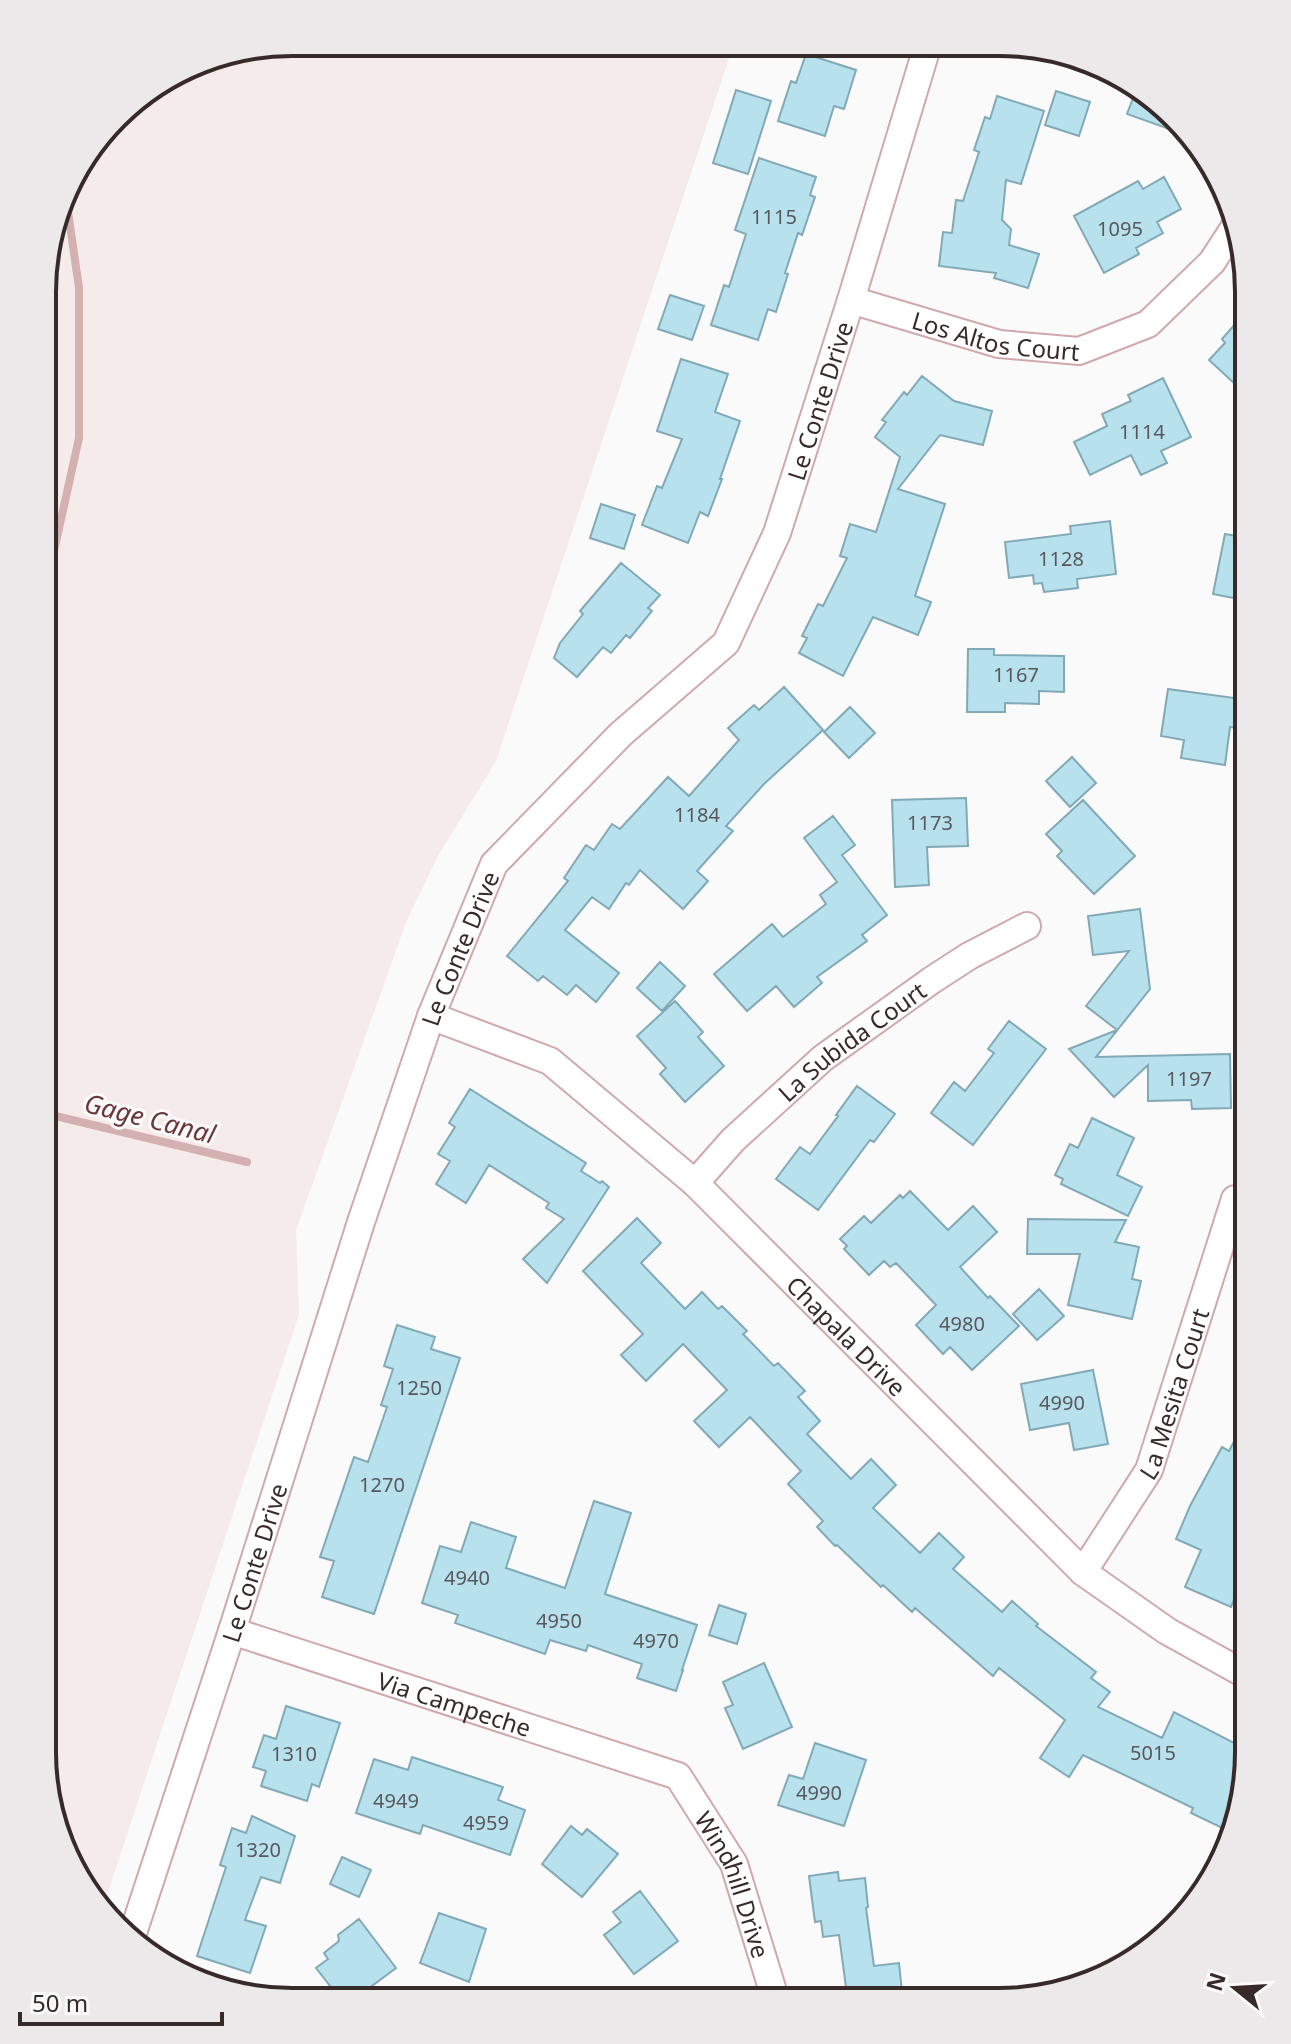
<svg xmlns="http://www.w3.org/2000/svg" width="1291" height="2044" font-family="'Noto Sans',sans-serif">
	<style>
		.built { fill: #f5ebeb }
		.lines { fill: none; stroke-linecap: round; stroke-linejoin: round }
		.stream { stroke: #d4b0b1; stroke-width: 8 }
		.building { fill: #b8e1ee; stroke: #82a9b6; stroke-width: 2 }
		.street-casing { stroke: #d1a9ab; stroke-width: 30 }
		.street { stroke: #fff; stroke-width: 26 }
		.labels { text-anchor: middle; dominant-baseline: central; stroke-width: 6; stroke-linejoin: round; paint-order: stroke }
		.number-label { font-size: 20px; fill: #59585b }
		.street-label { font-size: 24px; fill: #392a2a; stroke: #fafafa }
		.water-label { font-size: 26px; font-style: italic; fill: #69363a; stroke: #fafafa }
		.rim { fill: none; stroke: #392a2a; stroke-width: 4 }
	</style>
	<rect width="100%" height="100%" fill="#fafafa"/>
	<path class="built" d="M 292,42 L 734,43 L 496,761 L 439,854 L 407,920 L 296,1230 L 299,1314 L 104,1904 L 61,1847 L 42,1752 L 44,260 L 68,181 L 127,104 L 197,61 Z"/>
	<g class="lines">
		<path class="stream" d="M 44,596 L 79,438 L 79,288 L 65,191
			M 43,1113 L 247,1162"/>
	</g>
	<path class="building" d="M 806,54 L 856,70 L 844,109 L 834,106 L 825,136 L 778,121 L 791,81 L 796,83 Z
		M 1137,88 L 1152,94 L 1183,134 L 1127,114 Z
		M 736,90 L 771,101 L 748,174 L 713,163 Z
		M 1056,91 L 1090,102 L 1079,136 L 1045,125 Z
		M 997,96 L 1044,111 L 1021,184 L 1006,180 L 1002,220 L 1011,229 L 1009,245 L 1039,254 L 1028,288 L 994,278 L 996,273 L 939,266 L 943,232 L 952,233 L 956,200 L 963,201 L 979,152 L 974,150 L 985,117 L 990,119 Z
		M 759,158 L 816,177 L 810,195 L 815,197 L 802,235 L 798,233 L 785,273 L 788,274 L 776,312 L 768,309 L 758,340 L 711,325 L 724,285 L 729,287 L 746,234 L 735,230 Z
		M 1164,177 L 1181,209 L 1157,222 L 1163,233 L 1136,248 L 1139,254 L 1104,273 L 1074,216 L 1138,181 L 1143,189 Z
		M 670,295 L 704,306 L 692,340 L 658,329 Z
		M 1249,308 L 1249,397 L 1209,360 L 1225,343 L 1222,339 Z
		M 681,359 L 728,374 L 715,412 L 740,421 L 720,479 L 722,479 L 708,516 L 700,512 L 688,543 L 642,525 L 657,486 L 662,488 L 682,439 L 657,431 Z
		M 922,376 L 954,401 L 992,411 L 983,445 L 940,435 L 898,489 L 945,504 L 915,596 L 931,602 L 918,635 L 873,617 L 843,676 L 799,653 L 807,638 L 802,636 L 818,604 L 823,606 L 847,558 L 840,556 L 850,524 L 876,532 L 900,457 L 875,437 L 886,422 L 882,420 L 904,392 L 907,395 Z
		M 1163,378 L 1191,437 L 1161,451 L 1167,463 L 1141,475 L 1131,455 L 1090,475 L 1074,442 L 1107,426 L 1102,414 L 1131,401 L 1128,395 Z
		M 601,504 L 635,515 L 624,549 L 590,538 Z
		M 1110,521 L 1116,574 L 1077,579 L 1078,588 L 1044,592 L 1042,583 L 1034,584 L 1033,575 L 1009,578 L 1005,542 L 1071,534 L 1070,526 Z
		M 1225,534 L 1249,538 L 1249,601 L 1213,594 Z
		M 621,563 L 660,595 L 648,608 L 652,611 L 630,638 L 626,635 L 611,653 L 603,647 L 577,677 L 554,658 L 560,643 L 583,614 L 580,611 Z
		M 968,649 L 994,649 L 994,655 L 1064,656 L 1064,692 L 1039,691 L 1039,704 L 1005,703 L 1005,712 L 967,712 Z
		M 784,687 L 823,730 L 764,784 L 726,826 L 733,831 L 697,871 L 708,881 L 683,909 L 640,870 L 629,885 L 626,883 L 609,909 L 592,897 L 565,930 L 619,973 L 596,1002 L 576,985 L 567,995 L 543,976 L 538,981 L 507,956 L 568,881 L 564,878 L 586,845 L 594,850 L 612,824 L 620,829 L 668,777 L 689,796 L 739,740 L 728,728 L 754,705 L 759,710 Z
		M 1168,689 L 1242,699 L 1238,728 L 1230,727 L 1225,765 L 1181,758 L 1184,740 L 1161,736 Z
		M 850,707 L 875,733 L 849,758 L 824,732 Z
		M 1072,757 L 1096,783 L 1070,807 L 1046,781 Z
		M 966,798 L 968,846 L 927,847 L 929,885 L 895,887 L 892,800 Z
		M 1083,800 L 1135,856 L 1094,894 L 1057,856 L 1062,851 L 1046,834 Z
		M 833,816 L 855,845 L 842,855 L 887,915 L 862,935 L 867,941 L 817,977 L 822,983 L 794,1007 L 776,986 L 747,1011 L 714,974 L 772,924 L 783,937 L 826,904 L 820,895 L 837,882 L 804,838 Z
		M 1140,909 L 1150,989 L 1096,1057 L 1230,1054 L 1231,1108 L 1192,1109 L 1191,1100 L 1148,1101 L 1148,1065 L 1114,1097 L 1069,1049 L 1117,1030 L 1086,1006 L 1129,951 L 1093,955 L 1088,916 Z
		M 660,962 L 685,986 L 662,1011 L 637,988 Z
		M 675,1001 L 703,1032 L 698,1037 L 724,1066 L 685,1102 L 660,1074 L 666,1068 L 637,1036 Z
		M 1009,1021 L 1046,1049 L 973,1145 L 931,1113 L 954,1082 L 965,1091 L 994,1053 L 988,1049 Z
		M 857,1086 L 895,1114 L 874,1142 L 870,1140 L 818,1210 L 776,1179 L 800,1147 L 810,1154 L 838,1116 L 836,1115 Z
		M 470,1089 L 586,1163 L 581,1171 L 600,1183 L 602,1181 L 609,1187 L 547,1283 L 523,1259 L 564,1219 L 546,1208 L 549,1203 L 489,1165 L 466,1203 L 436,1184 L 450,1161 L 438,1154 L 455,1127 L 449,1123 Z
		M 1092,1118 L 1134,1138 L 1117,1175 L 1142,1187 L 1128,1216 L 1061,1184 L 1063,1179 L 1055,1175 L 1070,1144 L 1078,1148 Z
		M 910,1191 L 948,1230 L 973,1206 L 997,1232 L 960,1267 L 988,1298 L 990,1296 L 1019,1326 L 972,1370 L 950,1347 L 943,1354 L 916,1325 L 936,1305 L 896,1263 L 890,1267 L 884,1261 L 869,1275 L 844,1249 L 847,1246 L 840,1239 L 864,1216 L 871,1223 L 900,1195 L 903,1198 Z
		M 637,1218 L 661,1243 L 641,1263 L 685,1309 L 702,1292 L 718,1309 L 722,1306 L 747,1331 L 743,1334 L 774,1366 L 778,1363 L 805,1391 L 798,1397 L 820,1421 L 807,1434 L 851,1479 L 871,1459 L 896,1485 L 873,1508 L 920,1553 L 939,1533 L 964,1557 L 953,1569 L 1002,1612 L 1012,1601 L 1038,1624 L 1036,1626 L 1096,1672 L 1091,1678 L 1110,1692 L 1098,1707 L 1162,1738 L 1174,1712 L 1248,1750 L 1248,1769 L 1235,1834 L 1191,1813 L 1193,1808 L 1083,1755 L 1069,1777 L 1040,1758 L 1065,1720 L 999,1668 L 993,1676 L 915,1608 L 912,1612 L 883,1585 L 881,1587 L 837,1545 L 835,1546 L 817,1527 L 823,1521 L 788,1484 L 801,1471 L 750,1417 L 719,1447 L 694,1421 L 727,1390 L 683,1344 L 646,1381 L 621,1355 L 643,1334 L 583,1271 Z
		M 1028,1219 L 1126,1220 L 1115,1242 L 1139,1247 L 1132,1279 L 1141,1281 L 1132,1319 L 1068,1305 L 1080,1254 L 1027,1254 Z
		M 1039,1289 L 1064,1316 L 1037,1340 L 1013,1314 Z
		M 397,1325 L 435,1337 L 431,1349 L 460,1358 L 374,1614 L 322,1597 L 334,1561 L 320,1557 L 354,1457 L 368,1462 L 387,1407 L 381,1405 L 393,1369 L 384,1366 Z
		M 1093,1370 L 1108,1444 L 1074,1450 L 1069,1423 L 1030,1430 L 1021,1384 Z
		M 1249,1413 L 1248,1565 L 1231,1607 L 1185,1587 L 1201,1550 L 1176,1539 L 1190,1506 L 1222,1447 L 1229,1451 Z
		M 594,1501 L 631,1513 L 605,1594 L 697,1625 L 682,1670 L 683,1670 L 676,1691 L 637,1678 L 642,1664 L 588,1645 L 586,1651 L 550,1640 L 545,1654 L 455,1623 L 458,1615 L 422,1603 L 440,1546 L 461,1552 L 471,1522 L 516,1537 L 506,1568 L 565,1588 Z
		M 719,1605 L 746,1614 L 737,1644 L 709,1635 Z
		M 764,1663 L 792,1727 L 743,1749 L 725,1708 L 733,1705 L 723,1682 Z
		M 286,1706 L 340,1723 L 319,1787 L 312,1784 L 307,1801 L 261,1786 L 266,1771 L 253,1767 L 264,1735 L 276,1739 Z
		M 815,1743 L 866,1760 L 844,1826 L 778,1805 L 789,1775 L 803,1779 Z
		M 412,1757 L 503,1787 L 498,1800 L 525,1810 L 510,1855 L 423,1825 L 420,1834 L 356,1813 L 374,1759 L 408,1770 Z
		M 252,1816 L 295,1836 L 280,1883 L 261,1877 L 245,1920 L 266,1926 L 250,1973 L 197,1956 L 226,1867 L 220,1865 L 232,1828 L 246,1833 Z
		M 571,1826 L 582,1835 L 587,1829 L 618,1854 L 582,1897 L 542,1864 Z
		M 342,1857 L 371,1870 L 359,1897 L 330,1884 Z
		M 838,1872 L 839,1881 L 865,1878 L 868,1907 L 866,1908 L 874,1966 L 899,1963 L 903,2002 L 848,2002 L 839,1935 L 823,1937 L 821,1921 L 815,1922 L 809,1876 Z
		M 640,1891 L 678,1941 L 634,1974 L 604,1935 L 621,1922 L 613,1912 Z
		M 439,1913 L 486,1929 L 469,1982 L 420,1963 Z
		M 359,1919 L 396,1968 L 353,2000 L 341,2000 L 316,1968 L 328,1959 L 324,1953 L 339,1941 L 338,1935 Z"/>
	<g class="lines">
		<g class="street-casing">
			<g id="street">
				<path id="s1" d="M 851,300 L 999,344 L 1079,351 L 1148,324 L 1212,262 L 1236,225"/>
				<path id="s2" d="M 431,1016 L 550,1061 L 695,1183 L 1083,1572 L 1167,1631 L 1248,1676"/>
				<path id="s3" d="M 695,1183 L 733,1140 L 823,1058 L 932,980 L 969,956 L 1027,926"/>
				<path id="s4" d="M 1083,1572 L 1149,1470 L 1235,1199"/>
				<path id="s5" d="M 232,1631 L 678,1776 L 734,1864 L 776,2001"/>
				<path id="s6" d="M 131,1939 L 232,1631 L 361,1222 L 431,1016 L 494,864 L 621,734 L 726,643 L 777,533 L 851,300 L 928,44"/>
			</g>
		</g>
		<use href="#street" class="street"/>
	</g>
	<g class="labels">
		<g class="number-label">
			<text x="774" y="216">1115</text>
			<text x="1120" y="228">1095</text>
			<text x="1142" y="431">1114</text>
			<text x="1061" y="558">1128</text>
			<text x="1016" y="674">1167</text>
			<text x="697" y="814">1184</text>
			<text x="930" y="822">1173</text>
			<text x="1189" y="1078">1197</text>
			<text x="962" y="1323">4980</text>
			<text x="419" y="1387">1250</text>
			<text x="1062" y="1402">4990</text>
			<text x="382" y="1484">1270</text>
			<text x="467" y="1577">4940</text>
			<text x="559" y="1620">4950</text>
			<text x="656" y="1640">4970</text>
			<text x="1153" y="1752">5015</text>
			<text x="294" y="1753">1310</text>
			<text x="819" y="1792">4990</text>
			<text x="396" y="1800">4949</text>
			<text x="486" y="1822">4959</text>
			<text x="258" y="1849">1320</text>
		</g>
		<g class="street-label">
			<text stroke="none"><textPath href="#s1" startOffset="150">Los Altos Court</textPath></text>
			<text stroke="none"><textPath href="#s6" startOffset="1716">Le Conte Drive</textPath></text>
			<text stroke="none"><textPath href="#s6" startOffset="1044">Le Conte Drive</textPath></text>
			<text stroke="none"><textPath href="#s3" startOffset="212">La Subida Court</textPath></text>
			<text stroke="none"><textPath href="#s2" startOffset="532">Chapala Drive</textPath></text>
			<text stroke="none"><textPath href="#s4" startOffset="202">La Mesita Court</textPath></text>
			<text stroke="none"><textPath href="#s6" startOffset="396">Le Conte Drive</textPath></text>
			<text stroke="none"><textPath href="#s5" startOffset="234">Via Campeche</textPath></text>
			<text stroke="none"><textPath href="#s5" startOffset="592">Windhill Drive</textPath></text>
		</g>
		<g class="water-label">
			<text transform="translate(150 1118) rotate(14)">Gage Canal</text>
		</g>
	</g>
	<path d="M0 0H1291V2044H0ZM292 56H999A236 236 0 0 1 1235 292V1752A236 236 0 0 1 999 1988H292A236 236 0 0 1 56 1752V292A236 236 0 0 1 292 56Z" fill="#ebe9e9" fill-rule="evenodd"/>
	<path class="rim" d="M292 56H999A236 236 0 0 1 1235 292V1752A236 236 0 0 1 999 1988H292A236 236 0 0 1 56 1752V292A236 236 0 0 1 292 56Z"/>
	<g transform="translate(1235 1988) rotate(288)" stroke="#fafafa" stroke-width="6" paint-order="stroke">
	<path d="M0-6L14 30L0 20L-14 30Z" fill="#392a2a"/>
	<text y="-12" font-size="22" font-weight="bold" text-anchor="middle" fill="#392a2a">N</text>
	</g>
	<path d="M20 2012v12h202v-12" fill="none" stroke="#392a2a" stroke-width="4"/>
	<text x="32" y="2012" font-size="24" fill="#392a2a" stroke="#fafafa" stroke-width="6" paint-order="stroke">50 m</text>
</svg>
